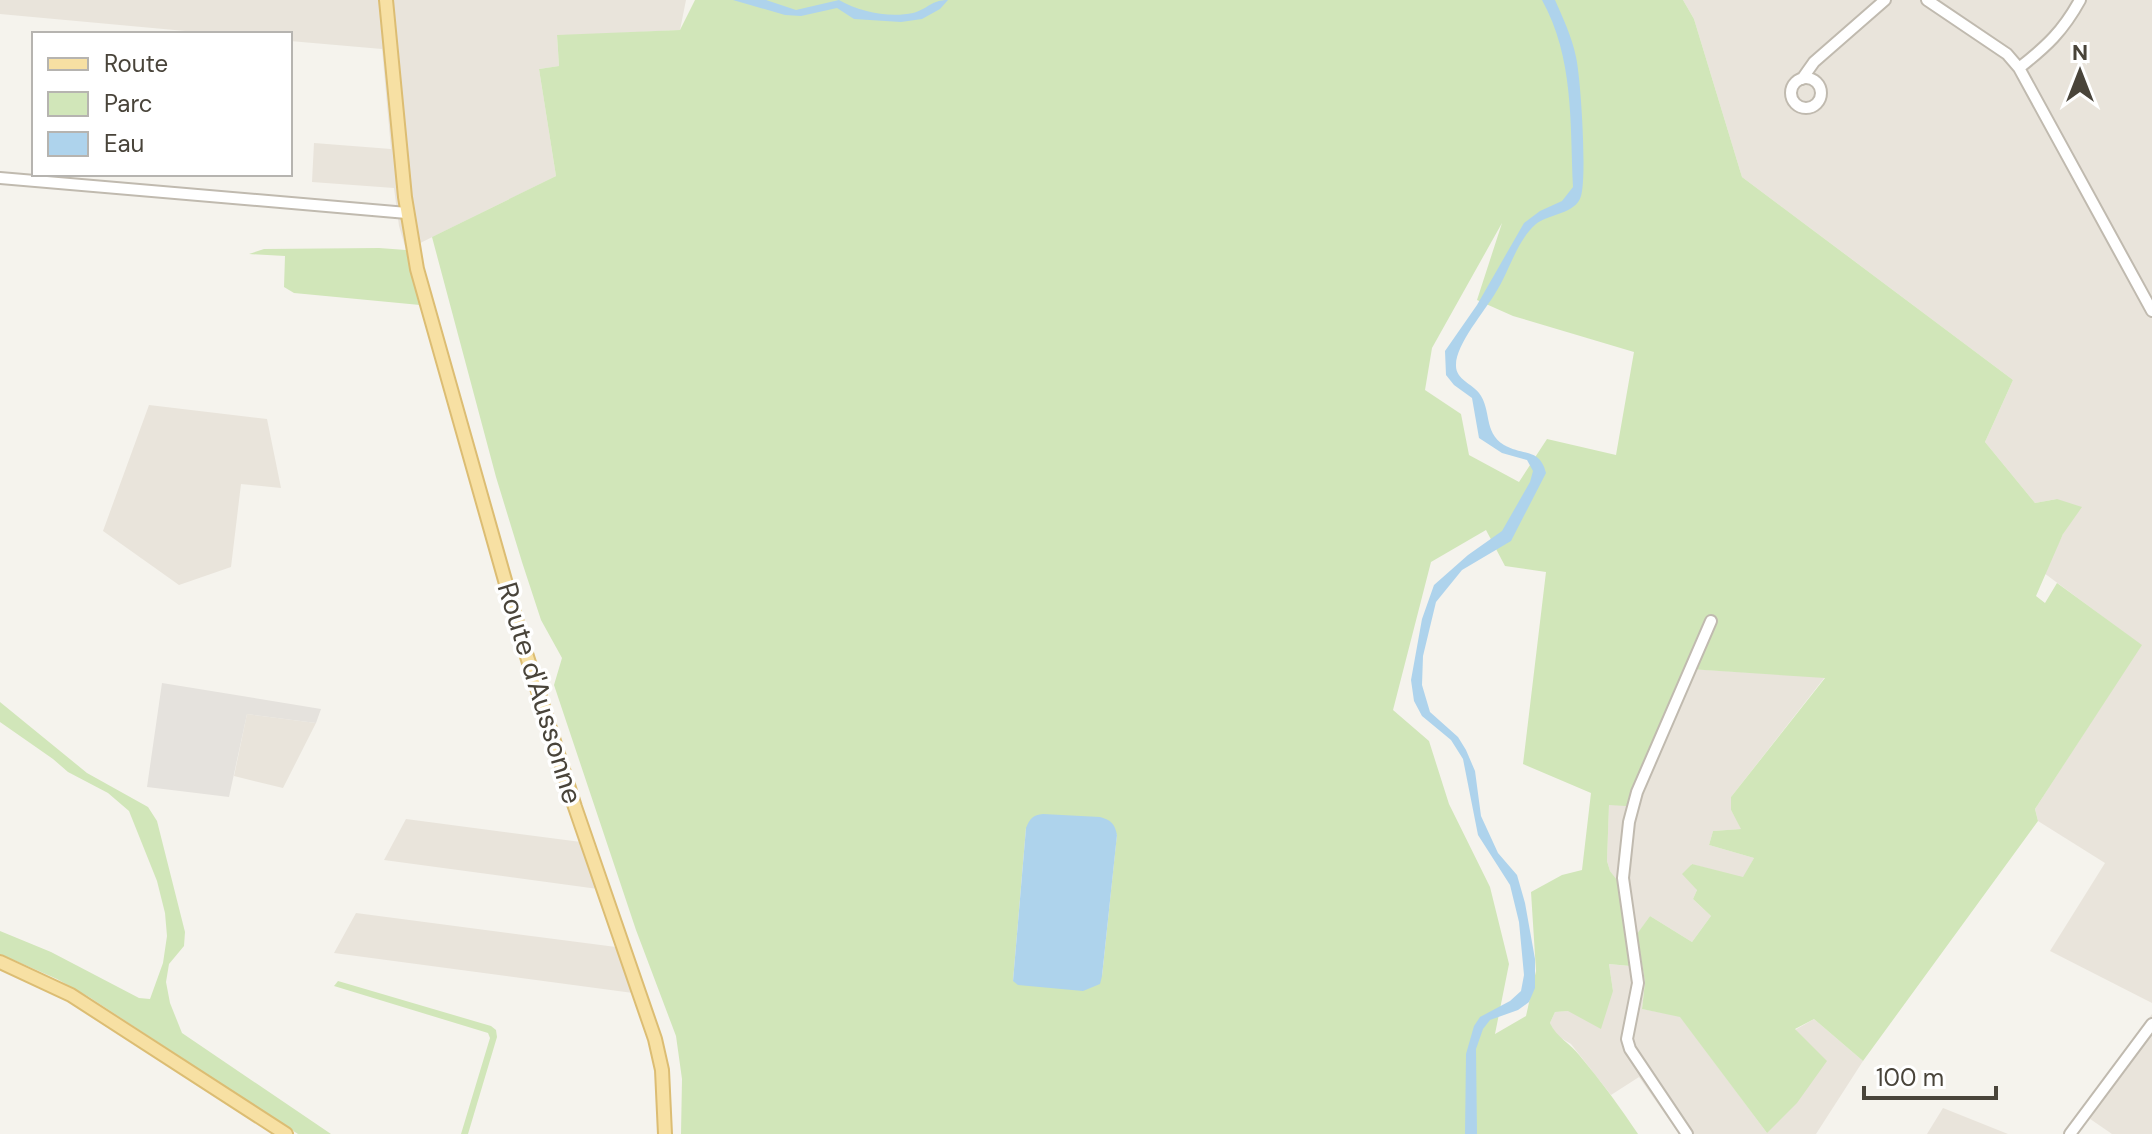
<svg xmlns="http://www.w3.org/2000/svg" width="2152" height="1134" font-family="'DM Sans',sans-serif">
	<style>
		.residential { fill: #e9e4db }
		.industrial { fill: #e5e2dd }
		.green { fill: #d1e6b9; fill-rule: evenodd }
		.water { fill: #aed3ec }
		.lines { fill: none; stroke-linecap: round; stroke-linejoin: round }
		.minor-casing { stroke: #c0baaf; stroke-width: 14 }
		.major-casing { stroke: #dcbd73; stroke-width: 16 }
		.minor { stroke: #fff; stroke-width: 10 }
		.major { stroke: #f7e0a3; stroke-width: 12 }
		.labels { text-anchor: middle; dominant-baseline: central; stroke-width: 7; stroke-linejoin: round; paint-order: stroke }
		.street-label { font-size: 28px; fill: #49443a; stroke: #fff }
	</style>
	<rect width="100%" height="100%" fill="#f5f3ed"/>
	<path class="residential" d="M 0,0 L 686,0 L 680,30 L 557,36 L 559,66 L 539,69 L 556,176 L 406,250 L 399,226 L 394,188 L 312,182 L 314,143 L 391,149 L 382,49 L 290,41 L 290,34 L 218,34 L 0,14 Z
		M 1683,0 L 2152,0 L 2152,1003 L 2050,951 L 2105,863 L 2038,821 L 2035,809 L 2141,645 L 2044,573 L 2063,534 L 2057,499 L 2035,503 L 1985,442 L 2013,380 L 1742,177 L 1694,19 Z
		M 149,405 L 267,419 L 281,488 L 241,484 L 231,567 L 179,585 L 103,531 Z
		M 1689,669 L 1825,677 L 1731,797 L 1731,810 L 1742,829 L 1713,831 L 1709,845 L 1754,858 L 1743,878 L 1691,864 L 1697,890 L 1693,899 L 1711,916 L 1692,942 L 1650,916 L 1637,935 L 1645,982 L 1642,1009 L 1680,1016 L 1767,1133 L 1795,1030 L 1814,1019 L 1863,1061 L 1816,1134 L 1679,1134 L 1639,1077 L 1611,1095 L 1571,1044 L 1556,1035 L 1550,1023 L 1555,1012 L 1568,1011 L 1613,991 L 1609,964 L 1629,966 L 1620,885 L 1610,871 L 1607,861 L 1609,805 Z
		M 247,714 L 316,723 L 283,788 L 234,776 Z
		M 406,819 L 581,842 L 598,889 L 384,860 Z
		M 356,913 L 616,947 L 633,993 L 334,953 Z
		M 2152,1014 L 2152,1134 L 2112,1134 L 2080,1112 Z
		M 1943,1108 L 2008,1134 L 1927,1134 Z"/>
	<path class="industrial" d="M 162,683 L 321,709 L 316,723 L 247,714 L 229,797 L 147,787 Z"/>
	<path class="green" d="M 695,0 L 1683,0 L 1694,19 L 1742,177 L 2013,380 L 1985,442 L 2035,503 L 2057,499 L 2082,507 L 2063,534 L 2036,596 L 2045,603 L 2057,583 L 2142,645 L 2035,809 L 2038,821 L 1863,1061 L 1814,1019 L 1795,1029 L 1827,1061 L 1797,1103 L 1767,1133 L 1680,1017 L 1642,1009 L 1645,982 L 1637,934 L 1650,916 L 1692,942 L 1711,916 L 1693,899 L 1697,890 L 1682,874 L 1692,864 L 1743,877 L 1754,858 L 1709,845 L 1713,831 L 1741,829 L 1731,810 L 1731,797 L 1825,678 L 1689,669 L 1626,806 L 1609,805 L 1607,861 L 1610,871 L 1620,884 L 1630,966 L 1609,964 L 1613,991 L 1601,1029 L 1568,1011 L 1555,1012 L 1550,1023 C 1557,1038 1570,1043 1580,1056 C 1601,1081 1620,1107 1638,1134 L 681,1134 L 682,1079 L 676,1036 L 636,930 L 554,685 L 562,658 L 541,620 L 522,562 L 496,477 L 432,237 L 556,176 L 539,69 L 559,66 L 557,35 L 680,30 ZM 1502,223 L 1477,300 L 1513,316 L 1634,352 L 1616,455 L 1547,439 L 1519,482 L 1469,455 L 1461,414 L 1425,390 L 1432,348 ZM 1486,530 L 1505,566 L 1546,572 L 1523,764 L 1591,793 L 1582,870 L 1562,875 L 1531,892 L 1536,971 L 1526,1016 L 1495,1034 L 1509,964 L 1490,887 L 1449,804 L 1429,741 L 1393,710 L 1431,562 ZM 1026,828 L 1117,834 L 1102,976 L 1013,981 Z
		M 379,248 L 406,250 L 420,305 L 294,293 L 284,287 L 285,256 L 249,254 L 264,249 Z
		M 0,702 L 87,773 L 148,807 L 157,821 L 185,932 L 184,946 L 169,964 L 166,982 L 170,1003 L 182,1033 L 331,1134 L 298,1134 L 89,997 L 57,979 L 0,954 L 0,931 L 51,952 L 139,998 L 150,999 L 163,963 L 167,936 L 165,913 L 157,881 L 129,811 L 108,793 L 68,772 L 53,759 L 0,722 Z
		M 338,981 L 491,1026 L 496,1030 L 497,1037 L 468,1134 L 461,1134 L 490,1038 L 488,1033 L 334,986 Z"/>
	<path class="water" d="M 733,0 L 766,0 L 796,10 L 839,0 C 860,12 889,18 913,13 C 928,9 931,0 948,0 L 940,9 L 922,19 L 901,22 L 854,19 L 837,8 L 801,16 L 785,15 Z
		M 1542,0 L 1555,0 C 1563,18 1572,37 1576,57 C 1581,79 1587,177 1581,196 C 1576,214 1548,214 1536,224 C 1517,240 1509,272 1496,292 C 1485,311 1455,345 1456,366 C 1456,379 1472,384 1479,393 C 1492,410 1483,432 1504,445 C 1523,456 1540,448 1546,473 L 1511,541 L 1462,570 L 1436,602 L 1423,656 L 1422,685 L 1430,712 L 1458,737 L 1466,750 L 1475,771 L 1481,816 L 1498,853 L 1517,875 L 1525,903 L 1535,959 L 1535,988 L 1529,1002 L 1518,1010 L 1490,1020 L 1483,1029 L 1476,1049 L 1477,1134 L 1465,1134 L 1466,1054 L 1474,1026 L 1480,1017 L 1510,1001 L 1521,991 L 1524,975 L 1519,922 L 1510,885 L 1478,835 L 1463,759 L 1451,740 L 1422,716 L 1414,701 L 1411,680 L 1422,619 L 1434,585 L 1468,555 L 1502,531 L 1530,482 L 1533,471 L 1527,460 L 1502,453 L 1479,438 L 1472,398 L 1454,385 L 1446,375 L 1445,351 L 1477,305 L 1524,223 L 1540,211 L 1562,201 L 1573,187 C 1570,122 1574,58 1542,0 Z
		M 1043,814 L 1100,817 C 1111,820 1115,824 1117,835 L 1102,976 L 1100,984 L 1083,991 L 1018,985 L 1013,981 L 1026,828 C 1030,818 1033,815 1043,814 Z"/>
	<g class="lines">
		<g class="minor-casing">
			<path id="minor" d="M 1927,0 L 2007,54 L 2019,68 L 2152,311
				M 2019,68 C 2047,46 2063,31 2080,0
				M1791 93a15 15 0 1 1 30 0a15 15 0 1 1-30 0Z
				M 1802,79 L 1814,62 L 1885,0
				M 0,178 L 407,213
				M 1687,1134 L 1630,1049 L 1627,1039 L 1638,983 L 1623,878 L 1629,822 L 1637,792 L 1711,621
				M 2070,1134 L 2152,1024"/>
		</g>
		<g class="major-casing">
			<path id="major" d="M 386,0 L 405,197 L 417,269 L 523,644 L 575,807 L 655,1039 L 662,1070 L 665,1134
				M 0,962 L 71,995 L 286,1134"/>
		</g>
		<use href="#minor" class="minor"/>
		<use href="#major" class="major"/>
	</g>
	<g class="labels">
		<g class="street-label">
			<text transform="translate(540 693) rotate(73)">Route d'Aussonne</text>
		</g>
	</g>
	<rect x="32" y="32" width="260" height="144" fill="#ffffff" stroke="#b6b4b0" stroke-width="2"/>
	<rect x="48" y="58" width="40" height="12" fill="#f7e0a3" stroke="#b6b4b0" stroke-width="2"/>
	<text x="104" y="72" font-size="24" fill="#49443a">Route</text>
	<rect x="48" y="92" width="40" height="24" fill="#d1e6b9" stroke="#b6b4b0" stroke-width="2"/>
	<text x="104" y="112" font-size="24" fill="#49443a">Parc</text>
	<rect x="48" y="132" width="40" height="24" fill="#aed3ec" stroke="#b6b4b0" stroke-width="2"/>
	<text x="104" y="152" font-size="24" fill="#49443a">Eau</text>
	<g transform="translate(2080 72)" stroke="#ffffff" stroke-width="6" paint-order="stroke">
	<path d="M0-6L14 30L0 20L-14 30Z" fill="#49443a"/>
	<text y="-12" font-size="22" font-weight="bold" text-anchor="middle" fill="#49443a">N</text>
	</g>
	<path d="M1864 1086v12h132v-12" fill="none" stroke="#49443a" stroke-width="4"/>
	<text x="1876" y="1086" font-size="24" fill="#49443a" stroke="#ffffff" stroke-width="6" paint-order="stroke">100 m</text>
</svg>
